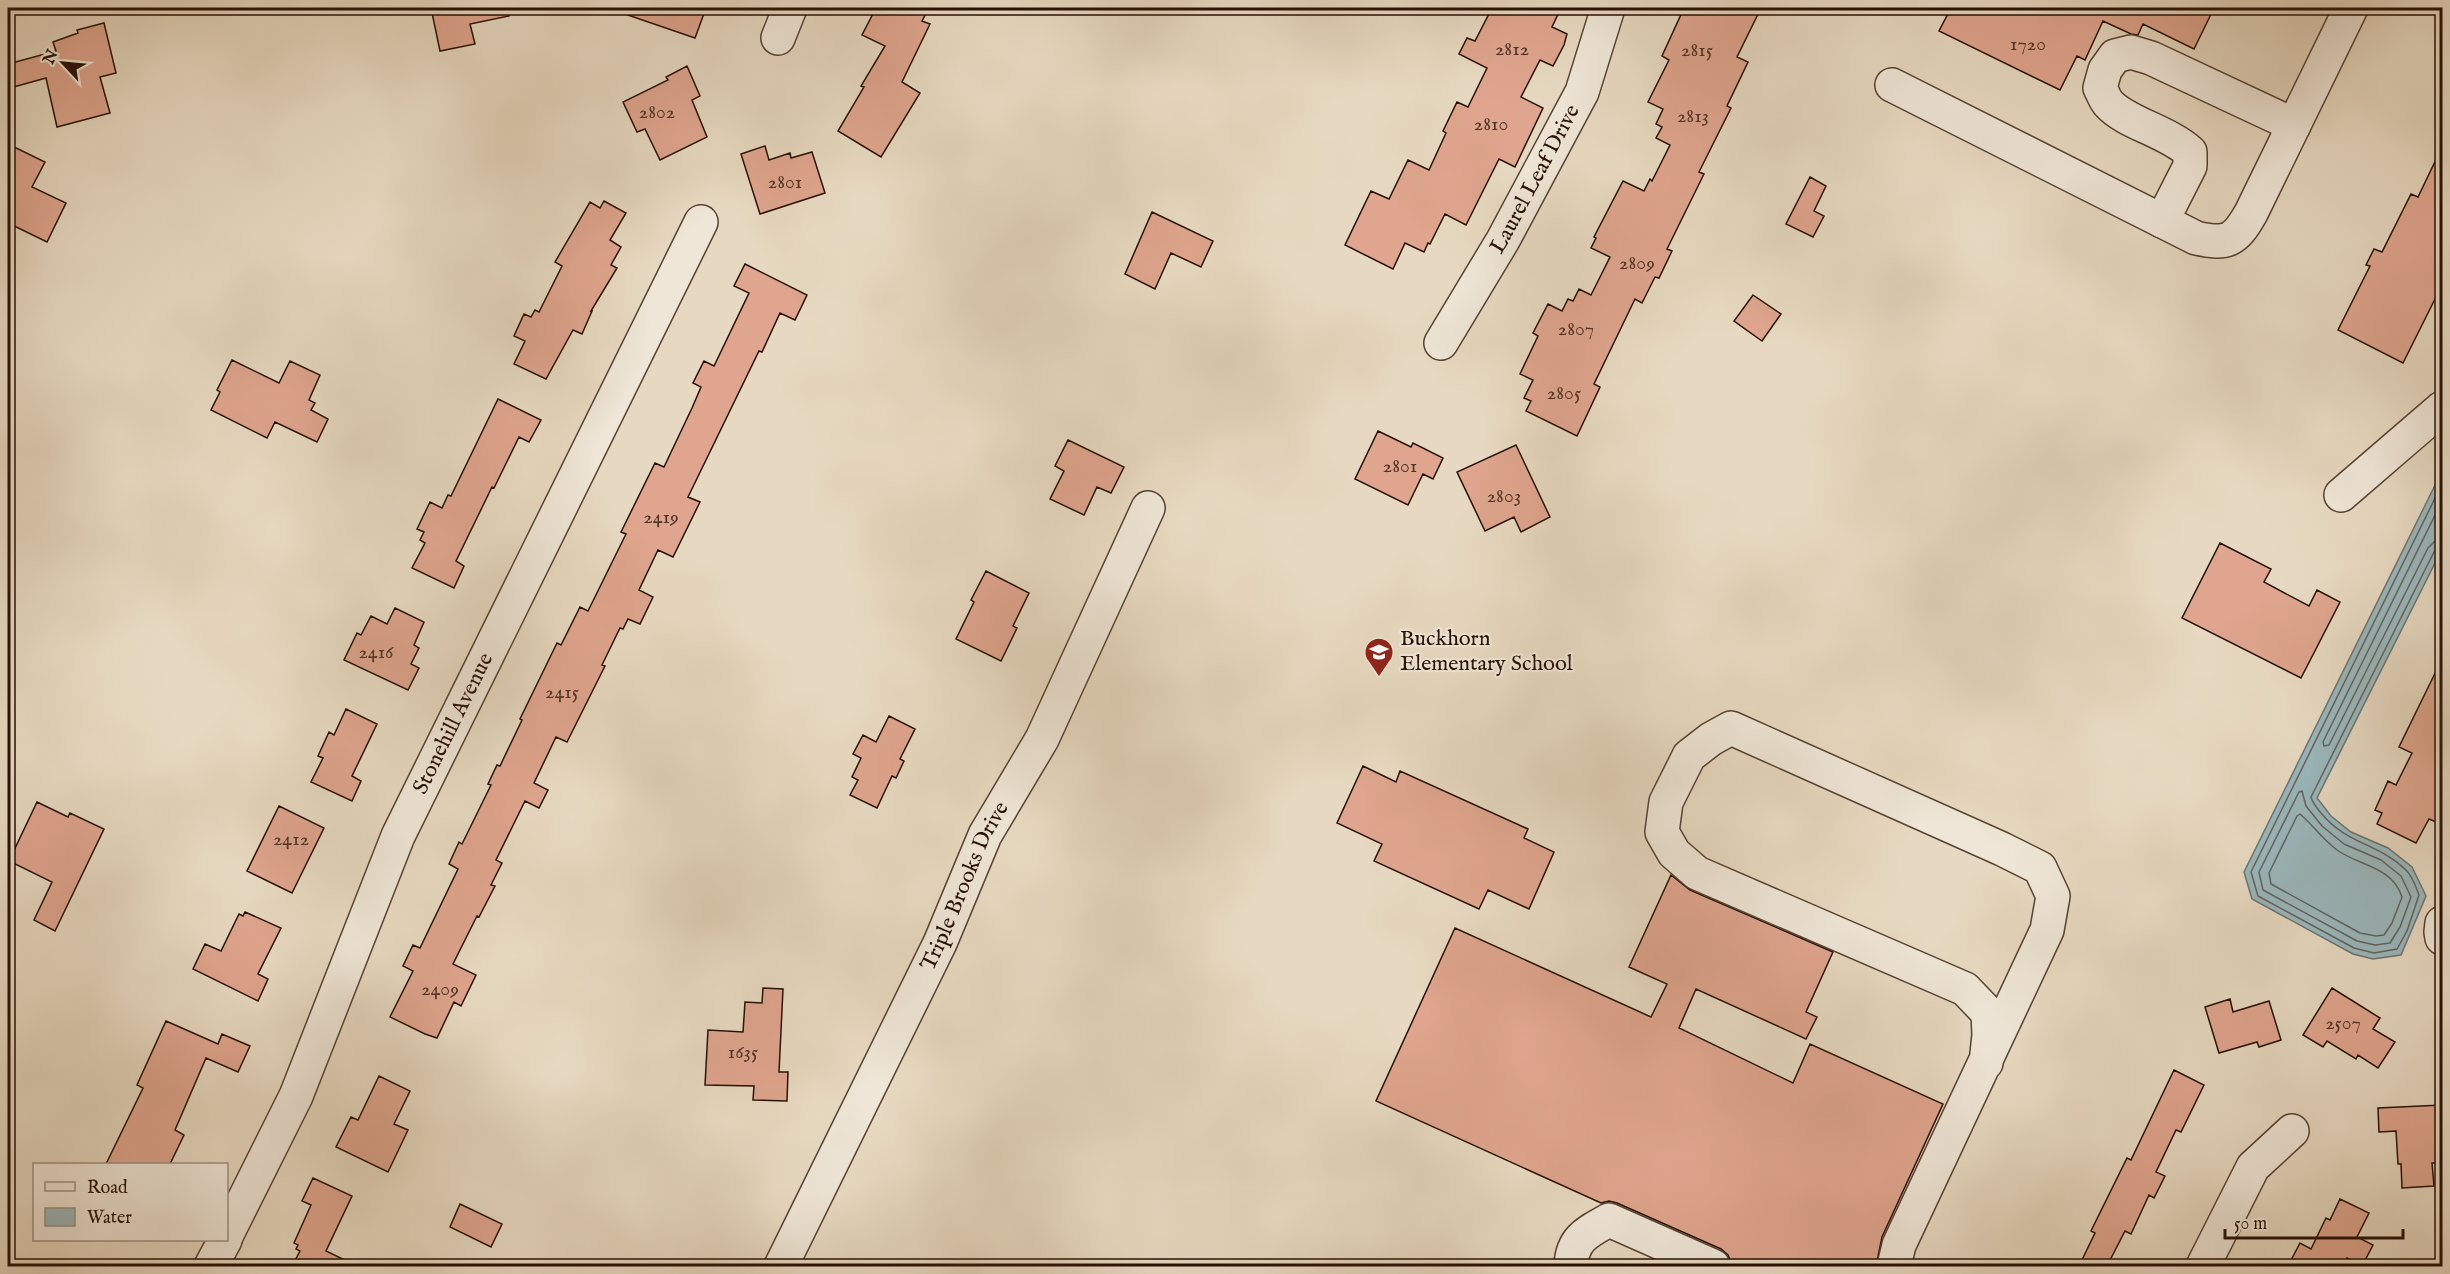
<svg xmlns="http://www.w3.org/2000/svg" width="2450" height="1274" font-family="'IM FELL English',serif">
	<style>
		.water { fill: #9bb8bd; stroke: #6c7573; stroke-width: 1.5 }
		.lines { fill: none; stroke-linecap: round; stroke-linejoin: round }
		.shore { stroke: #606460; stroke-width: 1.5 }
		.building { fill: #dfa58e; stroke: #261004; stroke-width: 1.5 }
		.minor-casing { stroke: #564233; stroke-width: 36 }
		.minor { stroke: #efe6d7; stroke-width: 33 }
		.labels { text-anchor: middle; dominant-baseline: central; stroke-width: 4.5; stroke-linejoin: round; paint-order: stroke }
		.number-label { font-size: 20px; fill: #543526 }
		.street-label { font-size: 22px; fill: #261004; stroke: #efe6d7 }
		.poi-label { font-size: 22px; fill: #261004; stroke: #efe6d7; text-anchor: start }
	</style>
	<rect width="100%" height="100%" fill="#e7d9c1"/>
	<filter id="stains"><feTurbulence type="fractalNoise" baseFrequency=".00333" numOctaves="4"/><feColorMatrix values="0 0 0 0 .2 0 0 0 0 .09 0 0 0 0 .02 0 0 0 .5 -.17"/></filter>
	<radialGradient id="worn" r=".72"><stop offset=".6" stop-color="#630" stop-opacity="0"/><stop offset="1" stop-color="#630" stop-opacity=".3"/></radialGradient>
	<path class="water" d="M 2442,471 L 2442,549 L 2317,798 L 2331,816 L 2351,832 L 2388,848 L 2412,867 L 2426,896 L 2401,955 L 2373,959 L 2353,954 L 2252,899 L 2244,872 Z"/>
	<g class="lines">
		<path class="shore" d="M 2442,484 L 2251,872 L 2258,896 L 2354,948 L 2374,953 L 2397,949 L 2407,931 L 2419,895 C 2416,887 2413,877 2406,870 C 2380,844 2346,844 2321,813 C 2317,808 2313,804 2311,797 L 2434,552 L 2442,548
			M 2442,501 L 2323,742 L 2324,746 L 2329,745 L 2428,548 L 2434,542 L 2442,541
			M 2302,791 L 2306,806 L 2322,826 L 2344,844 L 2381,860 L 2401,876 L 2411,897 L 2400,927 L 2390,943 L 2375,945 L 2357,941 L 2263,890 L 2259,872 L 2299,792 Z
			M 2300,814 C 2313,825 2322,839 2337,850 C 2359,866 2392,866 2402,897 L 2392,923 L 2384,935 L 2376,936 L 2360,933 L 2271,884 L 2269,873 L 2297,816 Z"/>
	</g>
	<path class="building" d="M 431,8 L 508,8 L 509,16 L 470,24 L 475,44 L 440,51 Z
		M 616,8 L 706,8 L 695,38 L 616,11 Z
		M 876,8 L 929,8 L 922,21 L 930,24 L 902,82 L 920,93 L 881,157 L 838,131 L 864,87 L 861,86 L 885,46 L 862,35 Z
		M 1492,8 L 1561,8 L 1552,27 L 1567,34 L 1564,45 L 1553,66 L 1540,60 L 1521,97 L 1543,108 L 1515,167 L 1499,159 L 1466,225 L 1445,214 L 1430,244 L 1428,243 L 1424,252 L 1405,243 L 1393,269 L 1345,245 L 1371,191 L 1389,199 L 1408,160 L 1429,170 L 1446,133 L 1443,131 L 1457,102 L 1468,107 L 1487,68 L 1459,54 L 1467,38 L 1475,41 Z
		M 1684,8 L 1761,8 L 1737,57 L 1748,62 L 1727,106 L 1731,108 L 1699,172 L 1704,174 L 1667,249 L 1672,251 L 1659,278 L 1655,277 L 1642,303 L 1635,299 L 1594,384 L 1600,387 L 1577,436 L 1526,411 L 1531,401 L 1524,398 L 1533,380 L 1520,374 L 1538,336 L 1533,333 L 1548,304 L 1562,311 L 1568,299 L 1573,301 L 1579,289 L 1591,295 L 1610,257 L 1591,248 L 1596,238 L 1594,237 L 1623,181 L 1644,191 L 1650,179 L 1652,181 L 1670,145 L 1656,138 L 1662,127 L 1656,124 L 1663,109 L 1648,102 L 1669,60 L 1662,56 Z
		M 1951,8 L 2214,8 L 2194,49 L 2143,24 L 2138,35 L 2131,34 L 2103,21 L 2085,60 L 2077,56 L 2060,90 L 1939,31 Z
		M 104,23 L 116,73 L 100,77 L 110,113 L 57,127 L 46,78 L 10,88 L 8,64 L 56,51 L 53,42 L 78,33 L 77,30 Z
		M 687,66 L 700,96 L 692,100 L 707,137 L 660,160 L 645,129 L 637,132 L 623,102 L 668,80 L 666,77 Z
		M 8,144 L 45,162 L 32,187 L 66,203 L 47,242 L 8,223 Z
		M 765,146 L 769,160 L 790,153 L 791,158 L 812,152 L 825,193 L 760,214 L 741,154 Z
		M 2442,147 L 2442,303 L 2435,299 L 2403,363 L 2338,330 L 2370,266 L 2366,265 L 2374,249 L 2382,252 L 2411,194 L 2418,197 Z
		M 1810,177 L 1826,186 L 1814,211 L 1824,216 L 1813,237 L 1786,224 Z
		M 604,201 L 626,213 L 610,240 L 621,247 L 611,265 L 617,268 L 591,311 L 592,311 L 582,334 L 573,330 L 546,379 L 514,364 L 525,341 L 514,336 L 524,314 L 531,317 L 535,310 L 539,312 L 562,266 L 555,262 L 590,202 L 600,208 Z
		M 1152,212 L 1213,241 L 1201,267 L 1171,253 L 1155,289 L 1125,274 Z
		M 745,264 L 807,295 L 795,320 L 780,313 L 762,352 L 759,351 L 688,497 L 700,502 L 673,557 L 658,550 L 639,590 L 653,597 L 640,624 L 628,619 L 623,629 L 620,628 L 602,665 L 605,666 L 567,742 L 556,737 L 534,783 L 548,790 L 539,808 L 525,801 L 496,860 L 502,863 L 491,885 L 495,886 L 479,917 L 477,916 L 453,964 L 476,975 L 461,1006 L 454,1002 L 437,1038 L 425,1034 L 390,1017 L 413,971 L 403,966 L 413,945 L 420,948 L 458,869 L 449,864 L 459,842 L 462,844 L 491,785 L 488,784 L 497,765 L 500,766 L 522,720 L 520,719 L 557,643 L 561,645 L 580,607 L 588,611 L 626,534 L 621,532 L 655,463 L 664,467 L 692,408 L 701,387 L 693,383 L 704,361 L 714,366 L 749,293 L 734,286 Z
		M 1753,295 L 1781,314 L 1762,341 L 1734,321 Z
		M 232,360 L 279,383 L 290,361 L 320,375 L 309,400 L 315,403 L 311,410 L 328,419 L 317,442 L 275,422 L 267,438 L 211,410 L 220,392 L 217,390 Z
		M 498,399 L 541,420 L 529,442 L 519,437 L 494,488 L 492,487 L 456,561 L 464,566 L 454,588 L 412,568 L 425,543 L 420,540 L 424,532 L 417,529 L 430,502 L 442,508 L 448,495 L 451,496 Z
		M 1378,431 L 1411,447 L 1413,443 L 1443,458 L 1433,479 L 1423,474 L 1408,505 L 1355,479 Z
		M 1068,440 L 1124,467 L 1111,493 L 1097,487 L 1084,515 L 1050,499 L 1064,471 L 1055,466 Z
		M 1516,445 L 1550,517 L 1521,532 L 1514,517 L 1485,531 L 1457,472 Z
		M 2220,543 L 2271,569 L 2264,582 L 2309,606 L 2317,590 L 2340,602 L 2301,678 L 2182,618 Z
		M 986,571 L 1029,593 L 1013,626 L 1017,628 L 1001,661 L 956,639 L 974,602 L 971,600 Z
		M 395,608 L 424,622 L 414,645 L 419,648 L 411,664 L 419,668 L 408,690 L 344,660 L 357,633 L 361,635 L 371,616 L 387,624 Z
		M 2442,659 L 2442,809 L 2436,822 L 2429,819 L 2416,843 L 2377,824 L 2382,813 L 2375,810 L 2388,781 L 2396,785 L 2412,753 L 2399,747 Z
		M 346,709 L 377,724 L 352,776 L 361,781 L 352,801 L 311,782 L 323,758 L 318,756 L 329,732 L 334,735 Z
		M 889,716 L 915,729 L 900,759 L 904,761 L 896,778 L 892,776 L 877,808 L 850,795 L 858,780 L 852,777 L 861,758 L 853,754 L 863,735 L 876,742 Z
		M 1363,766 L 1396,782 L 1400,771 L 1528,829 L 1524,838 L 1554,852 L 1529,909 L 1488,890 L 1479,909 L 1374,861 L 1382,844 L 1337,823 Z
		M 37,802 L 68,817 L 70,813 L 104,829 L 55,931 L 34,920 L 52,882 L 9,861 Z
		M 279,806 L 324,828 L 292,893 L 247,871 Z
		M 1671,875 L 1690,890 L 1833,952 L 1806,1012 L 1817,1017 L 1806,1039 L 1696,989 L 1679,1028 L 1793,1083 L 1810,1044 L 1943,1104 L 1882,1237 L 1876,1266 L 1740,1266 L 1731,1262 L 1728,1255 L 1721,1249 L 1617,1203 L 1609,1201 L 1601,1203 L 1376,1101 L 1455,928 L 1651,1017 L 1667,984 L 1629,967 Z
		M 245,912 L 281,928 L 258,974 L 268,979 L 258,1001 L 193,969 L 205,944 L 221,951 L 239,914 L 243,916 Z
		M 763,988 L 783,989 L 779,1072 L 788,1072 L 787,1101 L 753,1100 L 754,1086 L 705,1085 L 708,1030 L 743,1032 L 745,1002 L 762,1003 Z
		M 2332,988 L 2380,1018 L 2373,1029 L 2395,1042 L 2378,1068 L 2358,1055 L 2356,1059 L 2327,1041 L 2323,1047 L 2303,1035 Z
		M 2230,999 L 2233,1012 L 2269,1001 L 2281,1040 L 2259,1047 L 2257,1042 L 2219,1053 L 2205,1007 Z
		M 166,1021 L 218,1044 L 222,1034 L 250,1046 L 238,1072 L 206,1058 L 175,1130 L 184,1135 L 170,1164 L 106,1164 L 143,1088 L 137,1085 Z
		M 2174,1070 L 2204,1085 L 2181,1132 L 2176,1130 L 2156,1172 L 2165,1176 L 2154,1198 L 2149,1195 L 2131,1234 L 2125,1231 L 2107,1266 L 2079,1266 L 2095,1233 L 2091,1231 L 2127,1158 L 2131,1160 Z
		M 379,1076 L 410,1091 L 394,1124 L 408,1130 L 388,1172 L 336,1147 L 351,1117 L 358,1120 Z
		M 2442,1105 L 2442,1163 L 2432,1163 L 2434,1186 L 2402,1188 L 2401,1164 L 2398,1164 L 2396,1131 L 2379,1132 L 2378,1108 Z
		M 313,1178 L 352,1196 L 326,1251 L 357,1266 L 292,1266 L 300,1251 L 296,1249 L 298,1245 L 294,1243 L 311,1205 L 302,1201 Z
		M 2340,1199 L 2369,1213 L 2357,1237 L 2373,1245 L 2362,1266 L 2347,1258 L 2344,1264 L 2348,1266 L 2288,1266 L 2300,1243 L 2311,1249 L 2326,1218 L 2330,1220 Z
		M 460,1204 L 502,1224 L 491,1247 L 450,1227 Z"/>
	<g class="lines">
		<g class="minor-casing">
			<g id="minor">
				<path d="M 778,38 L 790,8"/>
				<path d="M 1892,85 L 2196,238 C 2228,245 2235,241 2251,213 L 2351,8"/>
				<path d="M 2162,221 L 2190,166 L 2190,152 C 2167,131 2126,123 2109,104 C 2105,100 2103,93 2100,88 L 2105,70 L 2115,56 L 2131,52 L 2151,58 L 2294,125"/>
				<path id="s1" d="M 1441,343 L 1503,240 L 1582,92 L 1608,8"/>
				<path d="M 2341,495 L 2442,408"/>
				<path d="M 2442,923 L 2441,932 L 2442,938"/>
				<path id="s2" d="M 226,1236 L 296,1096 L 398,836 L 701,222"/>
				<path d="M 211,1266 L 225,1240"/>
				<path id="s3" d="M 781,1266 L 940,943 L 985,835 L 1042,739 L 1148,508"/>
				<path d="M 1571,1266 C 1572,1239 1587,1232 1609,1220 L 1713,1266"/>
				<path d="M 1894,1266 L 1899,1245 L 2047,930 L 2053,896 L 2040,868 L 2002,849 L 1731,728 L 1711,739 L 1689,756 L 1666,802 L 1662,832 L 1674,853 L 1697,873 L 1965,989 L 1988,1013 L 1989,1035 L 1986,1063"/>
				<path d="M 2203,1266 L 2253,1167 L 2292,1131"/>
			</g>
		</g>
		<use href="#minor" class="minor"/>
	</g>
	<defs>
		<g id="school-pin" transform="scale(1.5)"><path d="M0 17L-7.5 6A9.5 9.5 0 1 1 7.5 6Z" fill="#8f2418" stroke="#efe6d7"/><path d="M0-5L7-2L0 1L-7-2ZM-4 1L0 2.5L4 1V4Q0 6-4 4Z" fill="#fff"/></g>
	</defs>
	<g fill-rule="evenodd">
		<use href="#school-pin" x="1379" y="652"/>
	</g>
	<g class="labels">
		<g class="number-label">
			<text x="2028" y="44">1720</text>
			<text x="1512" y="49">2812</text>
			<text x="1697" y="50">2815</text>
			<text x="657" y="112">2802</text>
			<text x="1693" y="116">2813</text>
			<text x="1491" y="124">2810</text>
			<text x="785" y="182">2801</text>
			<text x="1637" y="263">2809</text>
			<text x="1576" y="329">2807</text>
			<text x="1564" y="393">2805</text>
			<text x="1400" y="466">2801</text>
			<text x="1504" y="496">2803</text>
			<text x="661" y="517">2419</text>
			<text x="376" y="652">2416</text>
			<text x="562" y="692">2415</text>
			<text x="291" y="839">2412</text>
			<text x="440" y="989">2409</text>
			<text x="2343" y="1023">2507</text>
			<text x="743" y="1052">1635</text>
		</g>
		<g class="street-label">
			<text stroke="none"><textPath href="#s1" startOffset="189">Laurel Leaf Drive</textPath></text>
			<text stroke="none"><textPath href="#s2" startOffset="561">Stonehill Avenue</textPath></text>
			<text stroke="none"><textPath href="#s3" startOffset="422">Triple Brooks Drive</textPath></text>
		</g>
		<g class="poi-label">
			<text x="1400" y="639">Buckhorn<tspan x="1400" dy="25">Elementary School</tspan></text>
		</g>
	</g>
	<rect width="2450" height="1274" fill="none" stroke="#e7d9c1" stroke-width="30"/>
	<rect x="9" y="9" width="2432" height="1256" fill="none" stroke="#261004" stroke-width="3"/>
	<rect x="15" y="15" width="2420" height="1244" fill="none" stroke="#261004" stroke-width="1.5"/>
	<rect x="33" y="1163" width="195" height="78" fill="#efe6d7" stroke="#9f9083" stroke-width="1.5"/>
	<rect x="45" y="1182" width="30" height="9" fill="#efe6d7" stroke="#9f9083" stroke-width="1.5"/>
	<text x="87" y="1193" font-size="18" fill="#261004">Road</text>
	<rect x="45" y="1208" width="30" height="18" fill="#9bb8bd" stroke="#9f9083" stroke-width="1.5"/>
	<text x="87" y="1223" font-size="18" fill="#261004">Water</text>
	<g transform="translate(63 63) rotate(296)" stroke="#efe6d7" stroke-width="4.5" paint-order="stroke">
	<path d="M0-4.5L10 22L0 15L-10 22Z" fill="#261004"/>
	<text y="-9" font-size="16" font-weight="bold" text-anchor="middle" fill="#261004">N</text>
	</g>
	<path d="M2225 1229v9h178v-9" fill="none" stroke="#261004" stroke-width="3"/>
	<text x="2234" y="1229" font-size="18" fill="#261004" stroke="#efe6d7" stroke-width="4.5" paint-order="stroke">50 m</text>
	<rect width="100%" height="100%" filter="url(#stains)"/>
	<rect width="100%" height="100%" fill="url(#worn)"/>
</svg>
